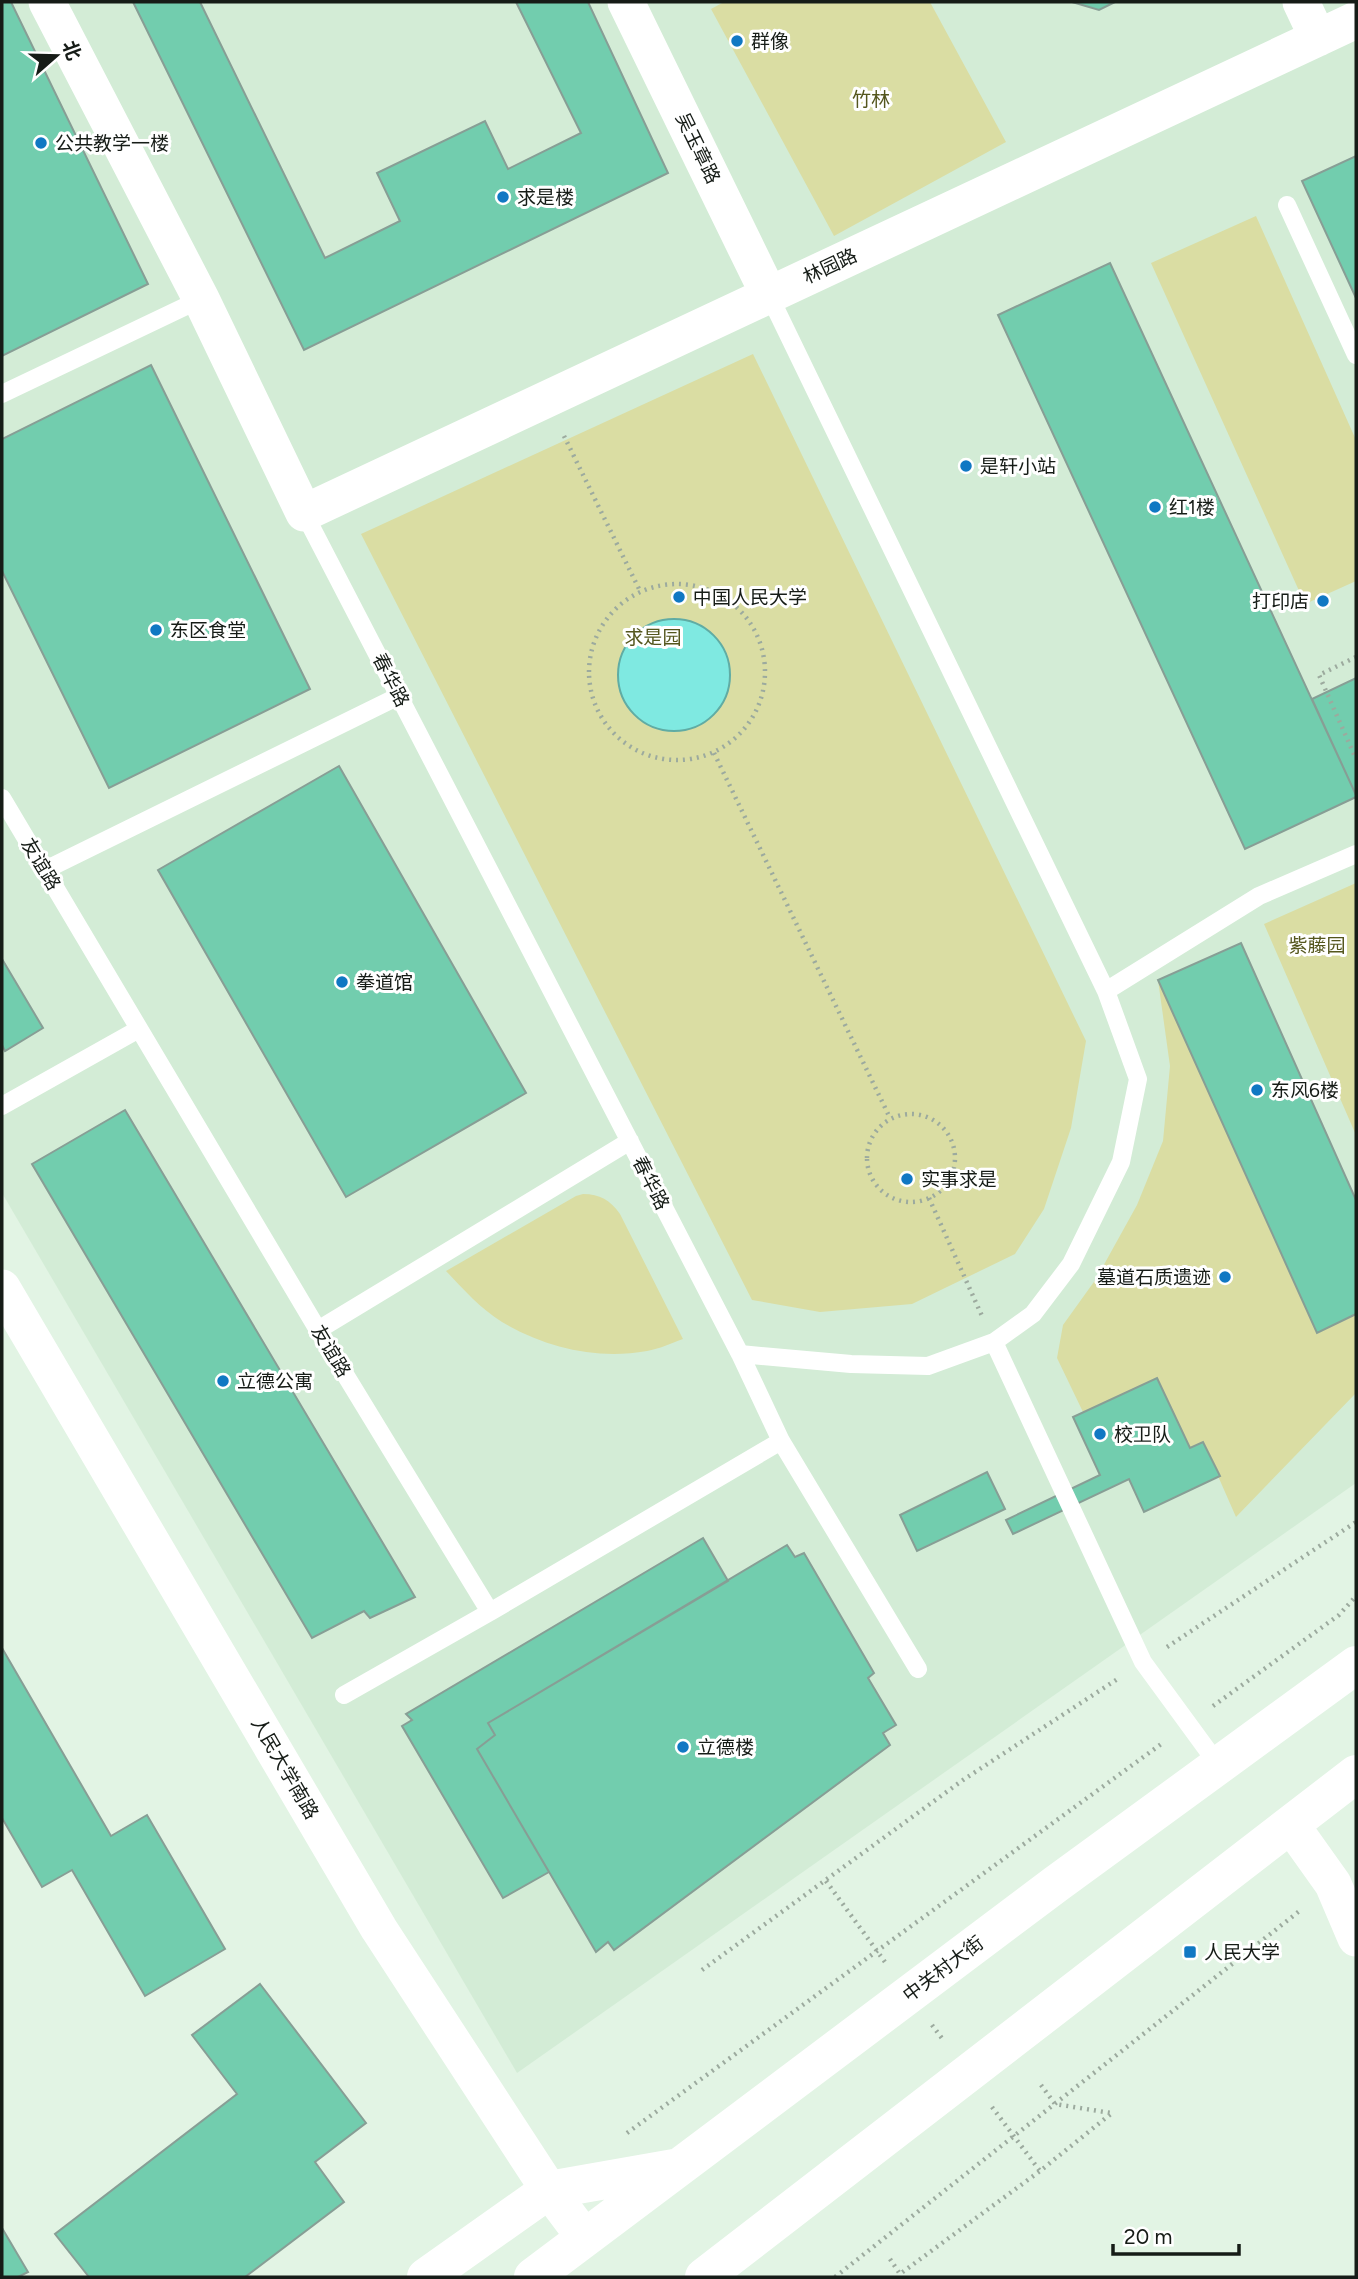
<svg xmlns="http://www.w3.org/2000/svg" width="1358" height="2279" font-family="Figtree,'Noto Sans SC',sans-serif">
	<style>
		.built { fill: #d3ecd6 }
		.green { fill: #dadda3 }
		.water { fill: #7fe9e1; stroke: #60aca4; stroke-width: 2 }
		.building { fill: #72cdae; stroke: #879e95; stroke-width: 2 }
		.lines { fill: none; stroke-linecap: round; stroke-linejoin: round }
		.path { stroke: #9caa9e; stroke-width: 4.5; stroke-dasharray: 2 5; stroke-linecap: butt }
		.lane { stroke: #fff; stroke-width: 18 }
		.street { stroke: #fff; stroke-width: 37 }
		.secondary { stroke: #fff; stroke-width: 38 }
		.primary { stroke: #fff; stroke-width: 38 }
		.poi-dot { fill: #1078c3; stroke: #fff; stroke-width: 2.5 }
		.labels { text-anchor: middle; dominant-baseline: central; stroke-width: 6; stroke-linejoin: round; paint-order: stroke }
		.poi-label { font-size: 19px; fill: #161c17; stroke: #fff; text-anchor: start }
		.park-label { font-size: 19px; fill: #54561d; stroke: #fff }
		.street-label { font-size: 19px; fill: #161c17; stroke: #fff }
	</style>
	<rect width="100%" height="100%" fill="#e2f4e4"/>
	<path class="built" d="M 2,2 L 1356,2 L 1356,1483 L 517,2073 L 2,1193 Z"/>
	<path class="green" d="M 724,2 L 930,2 L 1006,142 L 834,236 L 711,9 Z
		M 1256,216 L 1356,440 L 1356,581 L 1305,604 L 1151,263 Z
		M 753,354 L 1086,1041 L 1071,1128 L 1044,1209 L 1015,1254 L 912,1304 L 820,1312 L 752,1300 L 361,534 Z
		M 1356,883 L 1356,1135 L 1264,924 Z
		M 1158,980 L 1316,1332 L 1356,1314 L 1356,1393 L 1236,1517 L 1203,1442 L 1190,1448 L 1157,1378 L 1083,1412 L 1057,1358 L 1063,1325 L 1096,1279 L 1137,1205 L 1163,1141 L 1170,1066 Z
		M 583,1194 C 600,1194 610,1200 620,1214 L 683,1339 C 672,1343 659,1349 647,1351 C 597,1360 546,1348 502,1322 C 481,1309 463,1289 446,1271 L 576,1196 Z"/>
	<path class="water" d="M618 675a56 56 0 1 1 112 0a56 56 0 1 1-112 0Z"/>
	<path class="building" d="M 2,2 L 11,2 L 148,284 L 2,356 Z
		M 133,2 L 200,2 L 325,258 L 400,221 L 377,173 L 485,121 L 508,169 L 581,133 L 516,2 L 588,2 L 668,173 L 304,350 Z
		M 1072,2 L 1115,2 L 1099,10 Z
		M 1356,156 L 1356,298 L 1302,181 Z
		M 1110,263 L 1356,795 L 1356,797 L 1245,849 L 998,315 Z
		M 151,365 L 310,689 L 109,788 L 2,571 L 2,439 Z
		M 1356,678 L 1356,795 L 1312,699 Z
		M 339,766 L 526,1093 L 346,1197 L 158,870 Z
		M 1241,943 L 1356,1200 L 1356,1314 L 1317,1333 L 1158,980 Z
		M 2,959 L 43,1028 L 5,1051 L 2,1045 Z
		M 125,1110 L 415,1597 L 370,1618 L 364,1611 L 312,1638 L 32,1164 Z
		M 1157,1378 L 1190,1448 L 1203,1442 L 1220,1476 L 1144,1512 L 1129,1479 L 1013,1534 L 1006,1520 L 1100,1475 L 1073,1417 Z
		M 987,1472 L 1005,1509 L 917,1551 L 900,1515 Z
		M 703,1538 L 728,1581 L 488,1723 L 495,1735 L 477,1749 L 549,1872 L 503,1898 L 402,1726 L 412,1720 L 406,1714 Z
		M 787,1545 L 795,1557 L 804,1553 L 874,1673 L 868,1678 L 896,1725 L 883,1733 L 890,1745 L 614,1950 L 608,1942 L 596,1952 L 477,1749 L 495,1735 L 488,1723 Z
		M 2,1648 L 111,1836 L 147,1815 L 225,1949 L 145,1996 L 72,1870 L 42,1887 L 2,1818 Z
		M 260,1984 L 366,2123 L 315,2162 L 344,2202 L 245,2277 L 89,2277 L 55,2234 L 237,2094 L 192,2035 Z
		M 2,2228 L 28,2272 L 18,2277 L 2,2277 Z"/>
	<g class="lines">
		<path class="path" d="M 564,436 L 641,593
			M589 672a88 88 0 1 1 176 0a88 88 0 1 1-176 0Z
			M 1356,657 L 1319,675 L 1356,759
			M 714,753 L 890,1118
			M867 1158a44 44 0 1 1 88 0a44 44 0 1 1-88 0Z
			M 929,1198 L 982,1316
			M 1167,1647 L 1356,1522
			M 1213,1706 L 1339,1615 L 1356,1596
			M 826,1881 L 885,1962
			M 702,1970 L 963,1780 L 1119,1678
			M 932,2025 L 944,2041
			M 1041,2085 L 1055,2104 L 1111,2113
			M 992,2107 L 1040,2171
			M 627,2133 L 1164,1742
			M 890,2259 L 900,2274 L 1040,2171 L 1112,2113
			M 835,2277 L 1302,1909"/>
		<path class="lane" d="M 1287,205 L 1356,355
			M 2,394 L 201,299
			M 304,513 L 740,1354 L 781,1441 L 918,1669
			M 2,798 L 318,1330 L 490,1612 L 781,1441
			M 45,870 L 399,696
			M 1106,991 L 1259,896 L 1356,854
			M 2,1106 L 139,1029
			M 318,1330 L 630,1141
			M 994,1342 L 1143,1662 L 1219,1766
			M 740,1354 L 851,1364 L 928,1366 L 994,1342 L 1033,1314 L 1071,1264 L 1121,1162 L 1138,1079 L 1106,991 L 769,295
			M 344,1695 L 490,1612"/>
		<path class="street" d="M 47,2 L 201,299 L 304,513 L 1356,20
			M 626,2 L 769,295
			M 1301,2 L 1318,38
			M 2,1288 L 379,1929 L 549,2190 L 585,2238
			M 1291,1825 L 1333,1884 L 1356,1938"/>
		<path class="secondary" d="M 426,2277 L 549,2190"/>
		<path class="primary" d="M 549,2190 L 674,2168
			M 533,2277 L 1056,1884 L 1356,1665
			M 704,2277 L 1356,1774"/>
	</g>
	<g class="poi-dot">
		<circle cx="737" cy="41" r="7"/>
		<circle cx="41" cy="143" r="7"/>
		<circle cx="503" cy="197" r="7"/>
		<circle cx="966" cy="466" r="7"/>
		<circle cx="1155" cy="507" r="7"/>
		<circle cx="679" cy="597" r="7"/>
		<circle cx="1323" cy="601" r="7"/>
		<circle cx="156" cy="630" r="7"/>
		<circle cx="342" cy="982" r="7"/>
		<circle cx="1257" cy="1090" r="7"/>
		<circle cx="907" cy="1179" r="7"/>
		<circle cx="1225" cy="1277" r="7"/>
		<circle cx="223" cy="1381" r="7"/>
		<circle cx="1100" cy="1434" r="7"/>
		<circle cx="683" cy="1747" r="7"/>
		<rect x="1183" y="1945" width="14" height="14" rx="3.5"/>
	</g>
	<g class="labels">
		<g class="poi-label">
			<text x="751" y="41">群像</text>
			<text x="55" y="143">公共教学一楼</text>
			<text x="517" y="197">求是楼</text>
			<text x="980" y="466">是轩小站</text>
			<text x="1169" y="507">红1楼</text>
			<text x="693" y="597">中国人民大学</text>
			<text x="1309" y="601" text-anchor="end">打印店</text>
			<text x="170" y="630">东区食堂</text>
			<text x="356" y="982">拳道馆</text>
			<text x="1271" y="1090">东风6楼</text>
			<text x="921" y="1179">实事求是</text>
			<text x="1211" y="1277" text-anchor="end">墓道石质遗迹</text>
			<text x="237" y="1381">立德公寓</text>
			<text x="1114" y="1434">校卫队</text>
			<text x="697" y="1747">立德楼</text>
			<text x="1204" y="1952">人民大学</text>
		</g>
		<g class="park-label">
			<text x="871" y="99">竹林</text>
			<text x="653" y="637">求是园</text>
			<text x="1317" y="945">紫藤园</text>
		</g>
		<g class="street-label">
			<text transform="translate(698 148) rotate(64)">吴玉章路</text>
			<text transform="translate(830 266) rotate(-25)">林园路</text>
			<text transform="translate(391 680) rotate(63)">春华路</text>
			<text transform="translate(41 864) rotate(59)">友谊路</text>
			<text transform="translate(651 1183) rotate(63)">春华路</text>
			<text transform="translate(331 1351) rotate(59)">友谊路</text>
			<text transform="translate(285 1768) rotate(60)">人民大学南路</text>
			<text transform="translate(943 1969) rotate(-37)">中关村大街</text>
		</g>
	</g>
	<rect width="1358" height="2279" fill="none" stroke="#161c17" stroke-width="7"/>
	<g transform="translate(56 56) rotate(70)" stroke="#ffffff" stroke-width="5" paint-order="stroke">
	<path d="M0-5L12 26L0 18L-12 26Z" fill="#161c17"/>
	<text y="-10" font-size="19" font-weight="bold" text-anchor="middle" fill="#161c17">北</text>
	</g>
	<path d="M1113 2244v10h126v-10" fill="none" stroke="#161c17" stroke-width="3.5"/>
	<text x="1124" y="2244" font-size="21" fill="#161c17" stroke="#ffffff" stroke-width="5" paint-order="stroke">20 m</text>
</svg>
